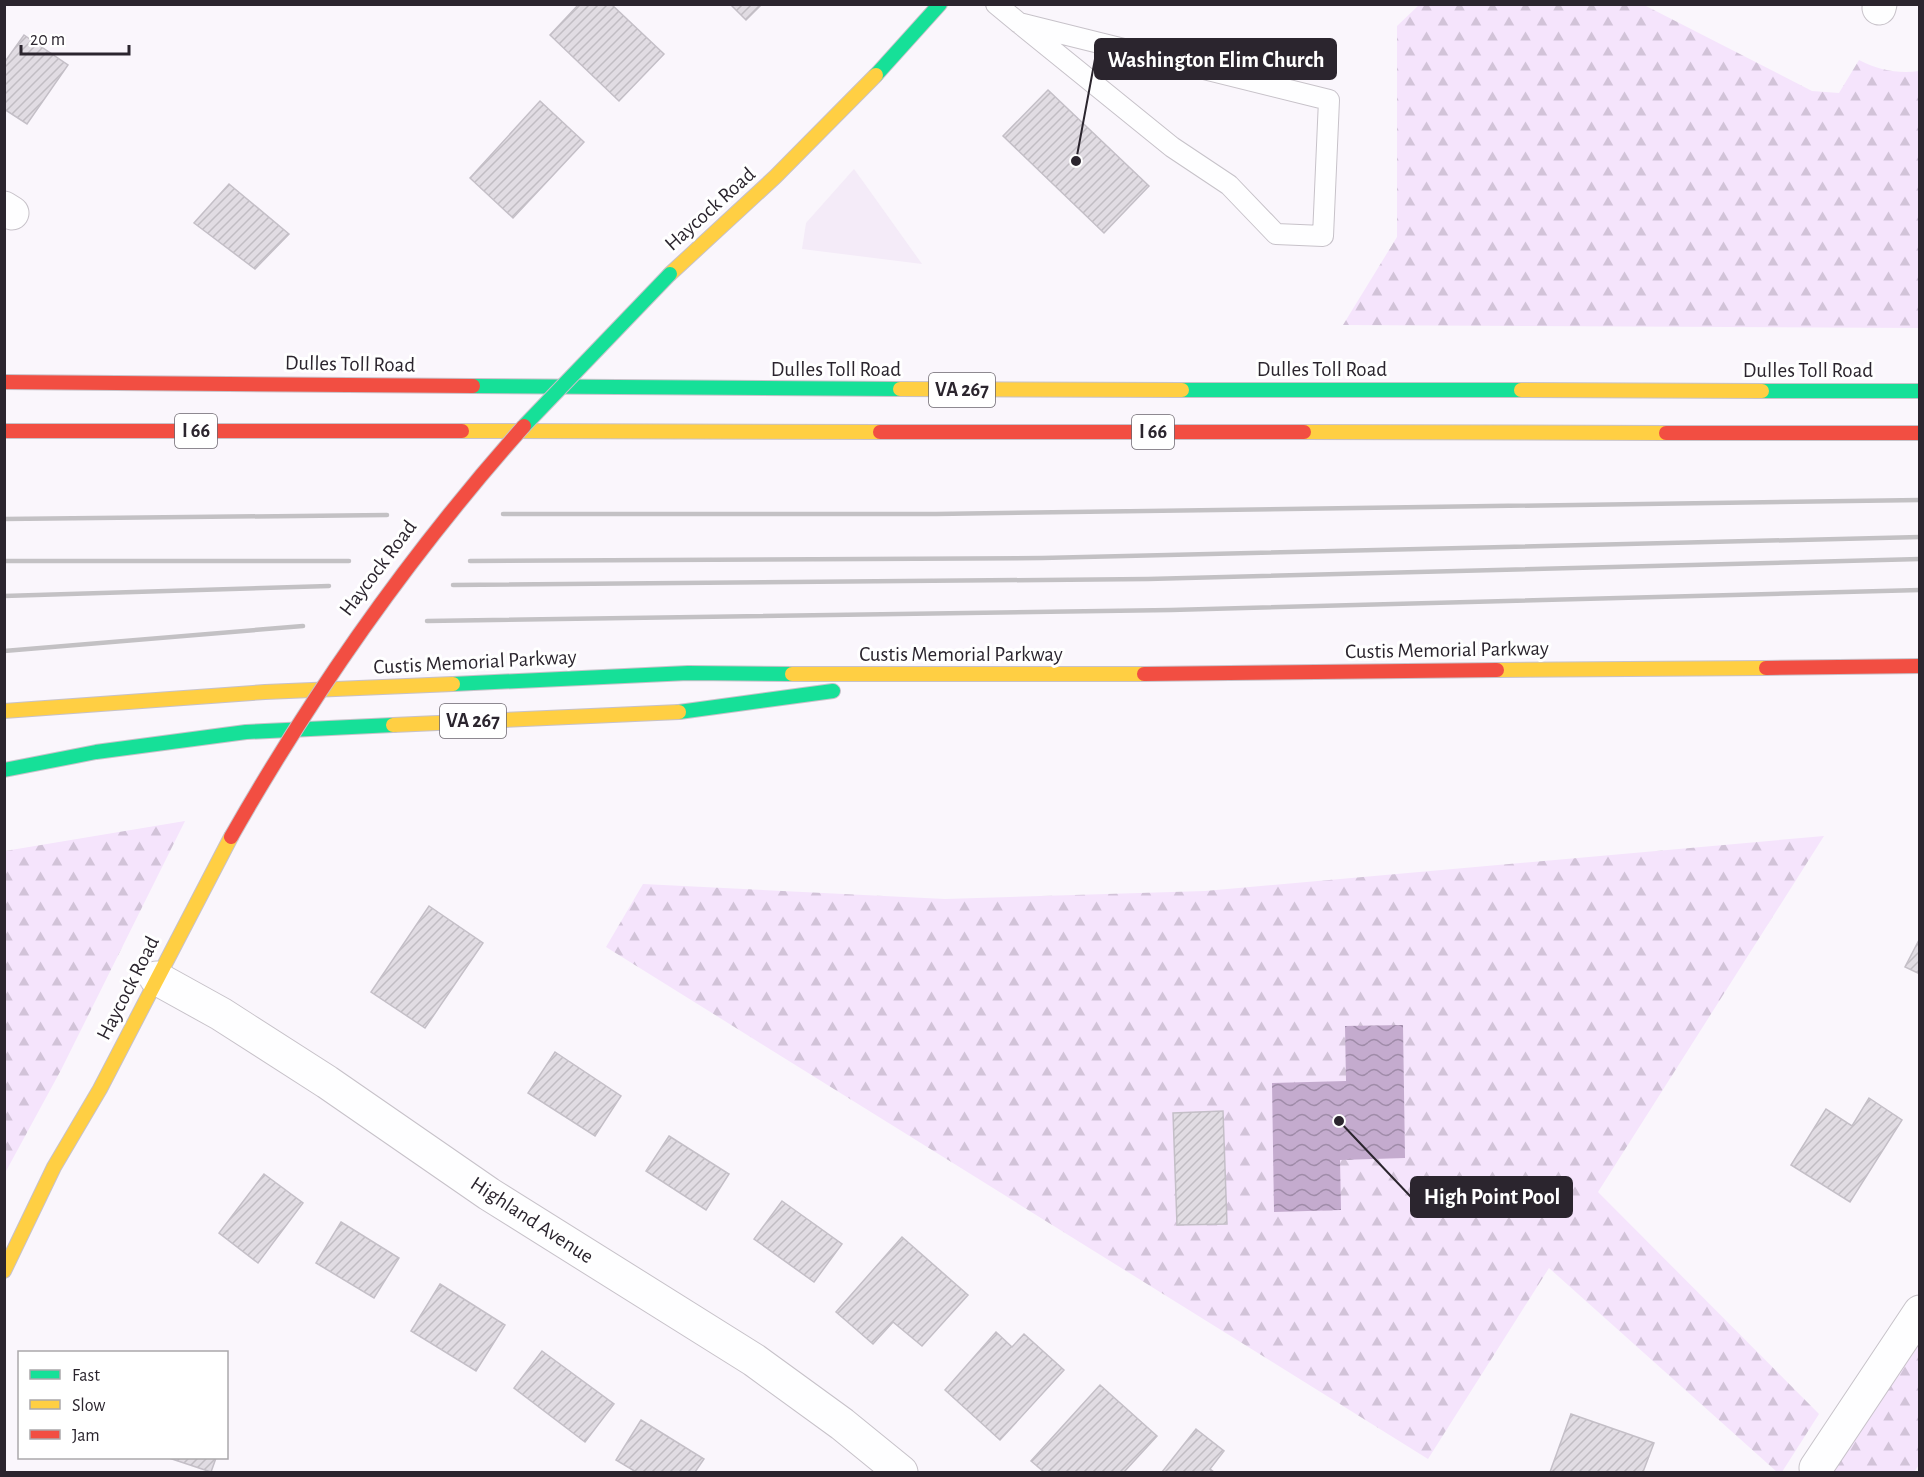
<svg xmlns="http://www.w3.org/2000/svg" width="1924" height="1477" font-family="'Alegreya Sans',sans-serif">
	<style>
		.built { fill: #f4ebf8 }
		.forest { fill: url(#forest-firs) }
		.water { fill: url(#water-waves) }
		.building { fill: url(#building-hatch); stroke: #c4bfc7; stroke-width: 1.5 }
		.lines { fill: none; stroke-linecap: round; stroke-linejoin: round }
		.lane-casing { stroke: #c7c2c9; stroke-width: 22 }
		.street-casing { stroke: #c7c2c9; stroke-width: 35 }
		.fast-casing { stroke: #c7c2c9; stroke-width: 16 }
		.slow-casing { stroke: #c7c2c9; stroke-width: 16 }
		.jam-casing { stroke: #c7c2c9; stroke-width: 16 }
		.lane { stroke: #fefeff; stroke-width: 20 }
		.street { stroke: #fefeff; stroke-width: 33 }
		.fast { stroke: #16e098; stroke-width: 14 }
		.slow { stroke: #ffcf43; stroke-width: 14 }
		.jam { stroke: #f24e42; stroke-width: 14 }
		.rail { stroke: #c3c1c4; stroke-width: 4.5 }
		.fast-bridge-casing { stroke: #c7c2c9; stroke-width: 16; stroke-linecap: butt }
		.jam-bridge-casing { stroke: #c7c2c9; stroke-width: 16; stroke-linecap: butt }
		.fast-bridge { stroke: #16e098; stroke-width: 14 }
		.jam-bridge { stroke: #f24e42; stroke-width: 14 }
		.labels { text-anchor: middle; dominant-baseline: central; stroke-width: 6; stroke-linejoin: round; paint-order: stroke }
		.shield { fill: #fff; stroke: #6b666d; stroke-width: 1.5 }
		.shield-label { font-size: 20px; font-weight: bold; fill: #2b252e }
		.street-label { font-size: 21px; fill: #2b252e; stroke: #fff }
		.leader { fill: none; stroke: #2b252e; stroke-width: 2 }
		.callout-dot { fill: #2b252e; stroke: #fff; stroke-width: 2 }
		.callout { fill: #2b252e; stroke: #2b252e; stroke-width: 2 }
		.callout-label { font-size: 22px; text-anchor: middle; font-weight: bold; fill: #fff }
	</style>
	<defs>
		<pattern id="forest-firs" width="22" height="20" patternUnits="userSpaceOnUse" patternTransform="scale(1.5)"><rect width="22" height="20" fill="#f5e4fc"/><path d="M5 1l3.5 6h-7zM16 11l3.5 6h-7z" fill="#d2c3d8"/></pattern>
		<pattern id="water-waves" width="16" height="10" patternUnits="userSpaceOnUse" patternTransform="scale(1.5)"><rect width="16" height="10" fill="#c4abce"/><path d="M0 5q4-4 8 0t8 0" fill="none" stroke="#9f8ba8"/></pattern>
		<pattern id="building-hatch" width="6" height="6" patternUnits="userSpaceOnUse" patternTransform="scale(1.5)"><rect width="6" height="6" fill="#e1dce3"/><path d="M-1 1l2-2M0 6l6-6M5 7l2-2" fill="none" stroke="#c1bdc3"/></pattern>
	</defs>
	<rect width="100%" height="100%" fill="#faf6fc"/>
	<path class="built" d="M 854,169 L 867,187 L 922,264 L 802,249 L 806,223 Z"/>
	<path class="forest" d="M 1419,5 L 1644,5 L 1812,91 L 1839,93 L 1859,60 C 1878,70 1899,74 1919,71 L 1919,328 L 1343,325 L 1397,237 L 1397,26 Z
		M 185,821 L 61,1070 L 5,1173 L 5,851 Z
		M 1824,836 L 1598,1192 L 1819,1414 L 1782,1472 L 1777,1472 L 1549,1268 L 1428,1459 L 606,947 L 643,884 L 945,899 L 1205,891 Z
		M 1919,1327 L 1919,1465 L 1914,1472 L 1824,1472 Z"/>
	<path class="water" d="M 1403,1025 L 1405,1158 L 1340,1160 L 1341,1210 L 1274,1212 L 1272,1083 L 1346,1081 L 1345,1026 Z"/>
	<path class="building" d="M 579,4 L 611,4 L 664,54 L 619,101 L 550,35 Z
		M 730,4 L 762,4 L 746,20 Z
		M 24,35 L 68,65 L 27,124 L 4,109 L 4,63 Z
		M 1048,90 L 1149,186 L 1104,233 L 1003,136 Z
		M 540,101 L 584,142 L 513,218 L 470,178 Z
		M 229,184 L 289,234 L 255,269 L 194,223 Z
		M 429,906 L 483,943 L 425,1028 L 371,992 Z
		M 1920,938 L 1920,974 L 1905,967 Z
		M 555,1052 L 621,1096 L 595,1136 L 528,1093 Z
		M 1869,1098 L 1902,1120 L 1850,1202 L 1791,1165 L 1826,1109 L 1852,1126 Z
		M 1223,1111 L 1227,1224 L 1177,1225 L 1173,1113 Z
		M 669,1136 L 729,1174 L 706,1210 L 646,1171 Z
		M 264,1174 L 303,1203 L 258,1263 L 219,1233 Z
		M 782,1201 L 842,1244 L 814,1282 L 754,1239 Z
		M 341,1222 L 399,1258 L 374,1298 L 316,1263 Z
		M 902,1237 L 968,1295 L 922,1346 L 893,1322 L 873,1344 L 836,1312 Z
		M 440,1284 L 505,1325 L 476,1371 L 411,1331 Z
		M 996,1332 L 1012,1347 L 1024,1334 L 1064,1370 L 1000,1440 L 945,1390 Z
		M 542,1351 L 614,1404 L 585,1442 L 514,1388 Z
		M 1100,1385 L 1157,1436 L 1124,1472 L 1044,1472 L 1031,1461 Z
		M 1571,1414 L 1654,1443 L 1643,1472 L 1550,1472 Z
		M 641,1420 L 704,1459 L 695,1472 L 636,1472 L 616,1460 Z
		M 1196,1429 L 1224,1451 L 1210,1469 L 1214,1472 L 1162,1472 Z
		M 169,1458 L 216,1458 L 211,1472 Z"/>
	<g class="lines">
		<g class="lane-casing">
			<path id="lane" d="M 996,4 L 1019,23 L 1172,147 L 1229,185 L 1276,234 L 1323,236 L 1329,100 L 1019,23"/>
		</g>
		<g class="street-casing">
			<path id="street" d="M 1879,8 L 1880,4
				M 4,208 L 12,213
				M 156,978 L 221,1014 L 327,1082 L 489,1194 L 754,1360 L 842,1424 L 901,1472
				M 1816,1468 L 1920,1312"/>
		</g>
		<g class="fast-casing">
			<path id="fast" d="M 876,75 L 940,4
				M 473,386 L 900,389
				M 1182,390 L 1521,390
				M 1762,391 L 1920,391
				M 453,684 L 688,673 L 792,674
				M 679,712 L 833,691
				M 4,770 L 96,752 L 246,732 L 393,725"/>
		</g>
		<g class="slow-casing">
			<path id="slow" d="M 670,274 L 775,177 L 876,75
				M 900,389 L 1182,390
				M 1521,390 L 1762,391
				M 462,431 L 880,432
				M 1304,432 L 1666,433
				M 1497,670 L 1766,668
				M 792,674 L 1144,674
				M 4,711 L 265,692 L 453,684
				M 393,725 L 679,712
				M 4,1271 L 54,1167 L 100,1089 L 231,837"/>
		</g>
		<g class="jam-casing">
			<path id="jam" d="M 4,382 L 473,386
				M 4,431 L 462,431
				M 880,432 L 1304,432
				M 1666,433 L 1920,433
				M 1766,668 L 1920,666
				M 1144,674 L 1497,670"/>
		</g>
		<use href="#lane" class="lane"/>
		<use href="#street" class="street"/>
		<use href="#fast" class="fast"/>
		<use href="#slow" class="slow"/>
		<use href="#jam" class="jam"/>
		<path class="rail" d="M 503,514 L 936,514 L 1920,500
			M 4,519 L 387,515
			M 4,561 L 349,561
			M 470,561 L 1042,558 L 1920,537
			M 453,585 L 1148,579 L 1920,559
			M 4,596 L 329,586
			M 427,621 L 1171,610 L 1920,590
			M 4,651 L 303,626"/>
		<g class="fast-bridge-casing">
			<path id="fast-bridge" d="M 524,426 L 670,274"/>
		</g>
		<g class="jam-bridge-casing">
			<path id="jam-bridge" d="M 231,837 C 315,689 411,553 524,426"/>
		</g>
		<use href="#fast-bridge" class="fast-bridge"/>
		<use href="#jam-bridge" class="jam-bridge"/>
	</g>
	<g class="labels">
		<g class="shield">
			<rect x="929" y="373" width="66" height="34" rx="4.5"/>
			<rect x="175" y="414" width="42" height="34" rx="4.5"/>
			<rect x="1132" y="415" width="42" height="34" rx="4.5"/>
			<rect x="440" y="704" width="66" height="34" rx="4.5"/>
		</g>
		<g class="shield-label">
			<text x="962" y="390">VA 267</text>
			<text x="196" y="431">I 66</text>
			<text x="1153" y="432">I 66</text>
			<text x="473" y="721">VA 267</text>
		</g>
		<g class="street-label">
			<text transform="translate(710 209) rotate(-42)">Haycock Road</text>
			<text transform="translate(350 364) rotate(1)">Dulles Toll Road</text>
			<text x="836" y="369">Dulles Toll Road</text>
			<text x="1322" y="369">Dulles Toll Road</text>
			<text x="1808" y="370">Dulles Toll Road</text>
			<text transform="translate(378 568) rotate(-53)">Haycock Road</text>
			<text transform="translate(1447 650) rotate(-1)">Custis Memorial Parkway</text>
			<text x="961" y="654">Custis Memorial Parkway</text>
			<text transform="translate(475 662) rotate(-3)">Custis Memorial Parkway</text>
			<text transform="translate(128 988) rotate(-63)">Haycock Road</text>
			<text transform="translate(532 1220) rotate(33)">Highland Avenue</text>
		</g>
	</g>
	<path class="leader" d="M1076 161L1095 59M1339 1121L1411 1197"/>
	<g class="callout-dot">
		<circle cx="1076" cy="161" r="6"/>
		<circle cx="1339" cy="1121" r="6"/>
	</g>
	<g class="callout">
		<rect x="1095" y="39" width="241" height="40" rx="6"/>
		<rect x="1411" y="1177" width="161" height="40" rx="6"/>
	</g>
	<g class="callout-label">
		<text x="1216" y="67">Washington Elim Church</text>
		<text x="1492" y="1204">High Point Pool</text>
	</g>
	<rect width="1924" height="1477" fill="none" stroke="#2b252e" stroke-width="12"/>
	<rect x="18" y="1351" width="210" height="108" fill="#ffffff" stroke="#aaa8ab" stroke-width="1.5"/>
	<rect x="30" y="1370" width="30" height="9" fill="#16e098" stroke="#aaa8ab" stroke-width="1.5"/>
	<text x="72" y="1381" font-size="18" fill="#2b252e">Fast</text>
	<rect x="30" y="1400" width="30" height="9" fill="#ffcf43" stroke="#aaa8ab" stroke-width="1.5"/>
	<text x="72" y="1411" font-size="18" fill="#2b252e">Slow</text>
	<rect x="30" y="1430" width="30" height="9" fill="#f24e42" stroke="#aaa8ab" stroke-width="1.5"/>
	<text x="72" y="1441" font-size="18" fill="#2b252e">Jam</text>
	<path d="M21 45v9h108v-9" fill="none" stroke="#2b252e" stroke-width="3"/>
	<text x="30" y="45" font-size="18" fill="#2b252e" stroke="#ffffff" stroke-width="4.5" paint-order="stroke">20 m</text>
</svg>
